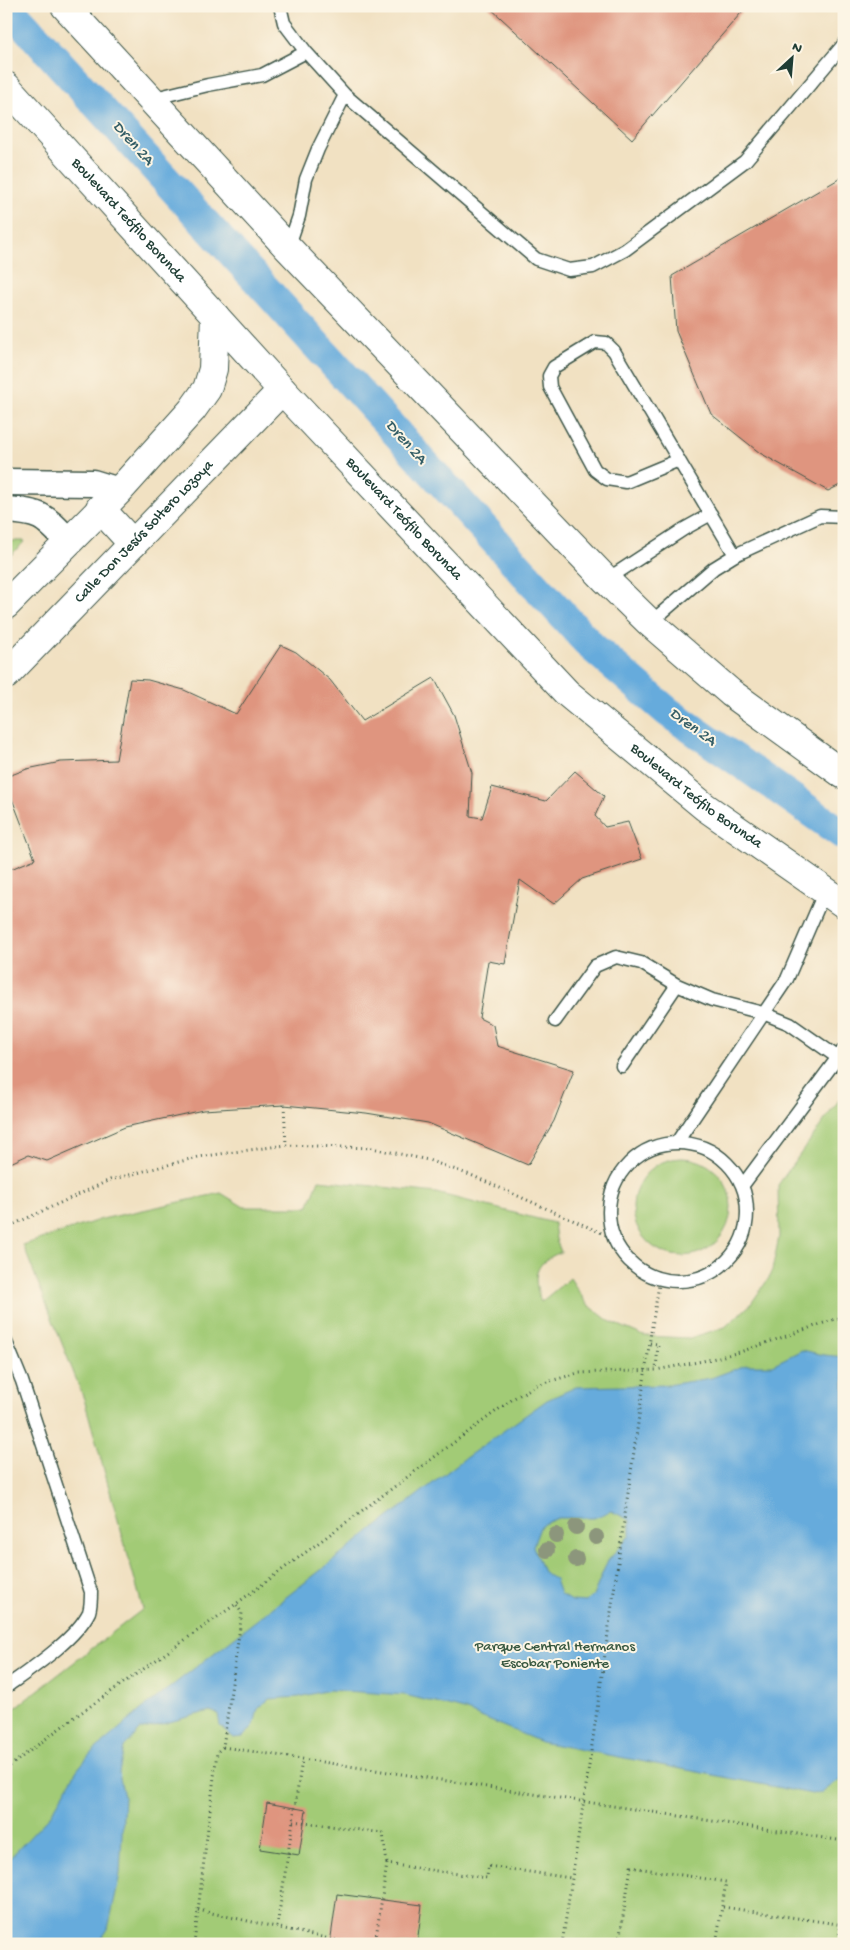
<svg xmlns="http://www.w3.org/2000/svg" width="850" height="1950" font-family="'Gochi Hand',sans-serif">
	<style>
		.green { fill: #a2cb76; stroke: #608455 }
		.water { fill: #66abdc; stroke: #427488; fill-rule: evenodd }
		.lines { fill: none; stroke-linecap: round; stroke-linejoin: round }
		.canal { stroke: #66abdc; stroke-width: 31 }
		.building { fill: #df957f }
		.service-casing { stroke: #3e5649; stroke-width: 15 }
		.minor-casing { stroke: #3e5649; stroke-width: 29 }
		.tertiary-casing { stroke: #3e5649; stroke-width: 30 }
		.secondary-casing { stroke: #3e5649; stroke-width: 30 }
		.path { stroke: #3e5649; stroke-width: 3; stroke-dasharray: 1 4; stroke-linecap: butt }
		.service { stroke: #fff; stroke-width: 12 }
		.minor { stroke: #fff; stroke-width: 26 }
		.tertiary { stroke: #fff; stroke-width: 28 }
		.secondary { stroke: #fff; stroke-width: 28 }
		.path-bridge { stroke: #3e5649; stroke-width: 3; stroke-dasharray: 1 4; stroke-linecap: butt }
		.tree { fill: #8c967b }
		.labels { text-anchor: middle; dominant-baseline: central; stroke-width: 4; stroke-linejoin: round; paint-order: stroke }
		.street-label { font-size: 15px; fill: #1f3d34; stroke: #fcf5e5 }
		.park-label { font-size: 15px; fill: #395941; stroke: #fcf5e5 }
		.water-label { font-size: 16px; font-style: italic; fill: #345e66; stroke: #fcf5e5 }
	</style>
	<rect width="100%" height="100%" fill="#fcf5e5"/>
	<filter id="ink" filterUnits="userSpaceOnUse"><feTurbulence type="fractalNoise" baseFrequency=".02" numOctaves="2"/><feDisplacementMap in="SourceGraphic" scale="10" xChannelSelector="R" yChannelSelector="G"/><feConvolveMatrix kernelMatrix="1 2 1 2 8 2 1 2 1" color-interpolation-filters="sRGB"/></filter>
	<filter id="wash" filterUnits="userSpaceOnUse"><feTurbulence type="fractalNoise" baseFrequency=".0096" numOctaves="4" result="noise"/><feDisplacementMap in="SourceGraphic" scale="20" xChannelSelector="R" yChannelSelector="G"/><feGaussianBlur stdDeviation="1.12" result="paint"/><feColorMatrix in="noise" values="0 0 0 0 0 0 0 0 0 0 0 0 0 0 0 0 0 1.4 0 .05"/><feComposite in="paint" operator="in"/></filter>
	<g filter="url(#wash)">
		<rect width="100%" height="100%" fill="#f1e1c2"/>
		<path class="green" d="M 6,541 L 25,541 L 6,560 Z
			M 844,1093 L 844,1944 L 6,1944 L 6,1715 L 143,1609 L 84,1399 L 23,1245 L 102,1219 L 221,1193 L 244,1207 L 308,1207 L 319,1180 L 436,1193 L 554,1223 L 556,1239 L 561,1252 C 534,1263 532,1275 541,1302 L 570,1278 L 586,1303 L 609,1321 L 644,1336 L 690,1338 L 725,1327 L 750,1305 L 771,1275 L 779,1237 L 778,1185 Z
			M633 1207a49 49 0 1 1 98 0a49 49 0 1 1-98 0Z"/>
		<path class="water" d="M 802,1350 L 824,1355 L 844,1357 L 844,1776 L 823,1792 L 812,1794 L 541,1742 L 464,1710 L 405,1695 L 329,1690 L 299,1697 L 269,1699 L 258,1709 L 254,1725 L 243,1737 L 234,1738 L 220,1726 L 218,1714 L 210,1711 L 140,1730 L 124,1747 L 119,1773 L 124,1797 L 120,1874 L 108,1929 L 98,1944 L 6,1944 L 6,1862 L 50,1816 L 77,1770 L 91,1753 L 142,1709 L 464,1459 L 547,1400 L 576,1387 L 667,1385 L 711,1378 L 746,1365 L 772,1365 ZM 611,1511 L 630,1520 L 630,1535 L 607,1562 L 594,1594 L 586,1602 L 572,1601 L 560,1594 L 555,1580 L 542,1570 L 533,1546 L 541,1525 L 558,1518 L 594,1518 Z"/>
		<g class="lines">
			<path class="canal" d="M 7,6 L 591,646 L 668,712 L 844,835"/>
		</g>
		<g id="blocks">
			<path class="building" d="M 488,6 L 747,6 L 632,139 Z
				M 844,176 L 844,483 L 828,491 L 760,453 L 711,414 L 676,331 L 672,276 Z
				M 281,645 L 296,652 L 330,680 L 362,721 L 434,678 L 454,715 L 472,773 L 470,816 L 482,818 L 492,787 L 546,801 L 575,771 L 604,796 L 595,816 L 605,827 L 628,822 L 642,859 L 582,879 L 554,904 L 520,880 L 505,964 L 488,961 L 479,1018 L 493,1025 L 497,1046 L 574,1070 L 554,1121 L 528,1165 L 428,1123 L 366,1113 L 284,1105 L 203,1110 L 125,1127 L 47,1161 L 28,1155 L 6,1165 L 6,871 L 35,859 L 6,783 L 6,777 L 27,769 L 61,762 L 116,760 L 130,679 L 148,680 L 184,690 L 236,714 Z
				M 267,1803 L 306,1810 L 299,1855 L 260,1849 Z
				M 337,1894 L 422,1905 L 417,1944 L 330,1944 Z"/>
		</g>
	</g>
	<g filter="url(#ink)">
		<use href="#blocks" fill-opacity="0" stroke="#3e5649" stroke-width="1"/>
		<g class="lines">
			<g class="service-casing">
				<path id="service" d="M 280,6 L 284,23 L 306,52 L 345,95 L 536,259 L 569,270 L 593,267 L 625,250 L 745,161 L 844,44
					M 151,99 L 208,85 L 262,75 L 306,52
					M 288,248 L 299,216 L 306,179 L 318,149 L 345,95
					M 679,460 L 626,482 L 607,479 L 595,470 L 550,387 L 549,376 L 554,367 L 595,342 L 606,343 L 614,351 L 735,555 L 820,516 L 844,517
					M 606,580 L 684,529 L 711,514
					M 650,623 L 714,568 L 735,555
					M 555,1021 L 595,966 L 616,957 L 641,963 L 677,985 L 712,1000 L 763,1013 L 790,1024 L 837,1057
					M 622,1066 L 677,985
					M 677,1142 L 787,979 L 825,891
					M609 1212a69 69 0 1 1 138 0a69 69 0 1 1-138 0Z
					M 743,1185 L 844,1049
					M 6,1342 L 22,1381 L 91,1592 C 91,1598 91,1606 89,1612 C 76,1639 31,1669 6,1687"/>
			</g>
			<g class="minor-casing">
				<path id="minor" d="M 6,482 L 93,483 L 119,491
					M 6,510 C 41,512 44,516 68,541"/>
			</g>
			<g class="tertiary-casing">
				<g id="tertiary">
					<path d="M 100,508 L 133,544"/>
					<path d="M 6,605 L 119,491 L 192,410 L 207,389 L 213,369 L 215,316"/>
					<path id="s1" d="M 6,675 L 282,390"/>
				</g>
			</g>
			<g class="secondary-casing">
				<g id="secondary">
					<path d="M 65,6 L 288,248 L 606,580 L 650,623 L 731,693 L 844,775"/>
					<path id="s2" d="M 6,86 L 282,390 L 567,693 L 705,807 L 844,904"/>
				</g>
			</g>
			<path class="path" d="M 284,1105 L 286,1145
				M 10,1226 L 110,1180 L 198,1157 L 286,1145 L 372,1148 L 428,1160 L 473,1176 L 613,1238
				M 651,1332 L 660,1279
				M 650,1343 L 658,1344 L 656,1370
				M 223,1747 L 844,1841
				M 6,1769 L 72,1719 L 236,1604 L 514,1398 L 537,1385 L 578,1373 L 656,1370 L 703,1361 L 740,1352 L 844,1316
				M 293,1821 L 383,1833 L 387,1864
				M 723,1907 L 844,1925
				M 198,1910 L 353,1944
				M 277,1927 L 302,1760
				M 194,1944 L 217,1752 L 223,1747 L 242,1613 L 236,1604
				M 375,1944 L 387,1864 L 487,1878 L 488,1866 L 571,1878
				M 562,1944 L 589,1766
				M 639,1944 L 619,1941 L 631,1867 L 726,1882 L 716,1944
				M 838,1944 L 844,1902"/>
			<use href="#service" class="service"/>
			<use href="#minor" class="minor"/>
			<use href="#tertiary" class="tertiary"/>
			<use href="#secondary" class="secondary"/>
			<path class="path-bridge" d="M 589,1766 L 651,1332"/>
		</g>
		<g class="tree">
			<circle cx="576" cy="1527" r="8"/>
			<circle cx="556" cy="1535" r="8"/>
			<circle cx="596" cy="1537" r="8"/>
			<circle cx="547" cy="1550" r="8"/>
			<circle cx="576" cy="1559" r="8"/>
		</g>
	</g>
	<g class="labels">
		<g class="street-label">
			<text stroke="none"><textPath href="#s2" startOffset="182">Boulevard Teófilo Borunda</textPath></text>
			<text stroke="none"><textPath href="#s2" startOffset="588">Boulevard Teófilo Borunda</textPath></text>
			<text stroke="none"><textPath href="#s1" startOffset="199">Calle Don Jesús Soltero Lozoya</textPath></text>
			<text stroke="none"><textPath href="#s2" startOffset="992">Boulevard Teófilo Borunda</textPath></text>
		</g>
		<g class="park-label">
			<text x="555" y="1647">Parque Central Hermanos<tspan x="555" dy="17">Escobar Poniente</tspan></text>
		</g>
		<g class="water-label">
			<text transform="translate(132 144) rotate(48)">Dren 2A</text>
			<text transform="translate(405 443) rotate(48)">Dren 2A</text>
			<text transform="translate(692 728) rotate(36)">Dren 2A</text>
		</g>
	</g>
	<rect width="850" height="1950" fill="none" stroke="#fcf5e5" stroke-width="25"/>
	<g transform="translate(792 58) rotate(26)" stroke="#fcf5e5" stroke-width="4" paint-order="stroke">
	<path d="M0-4L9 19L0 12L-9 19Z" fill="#1f3d34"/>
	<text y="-8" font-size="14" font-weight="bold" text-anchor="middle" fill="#1f3d34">N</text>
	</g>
</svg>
